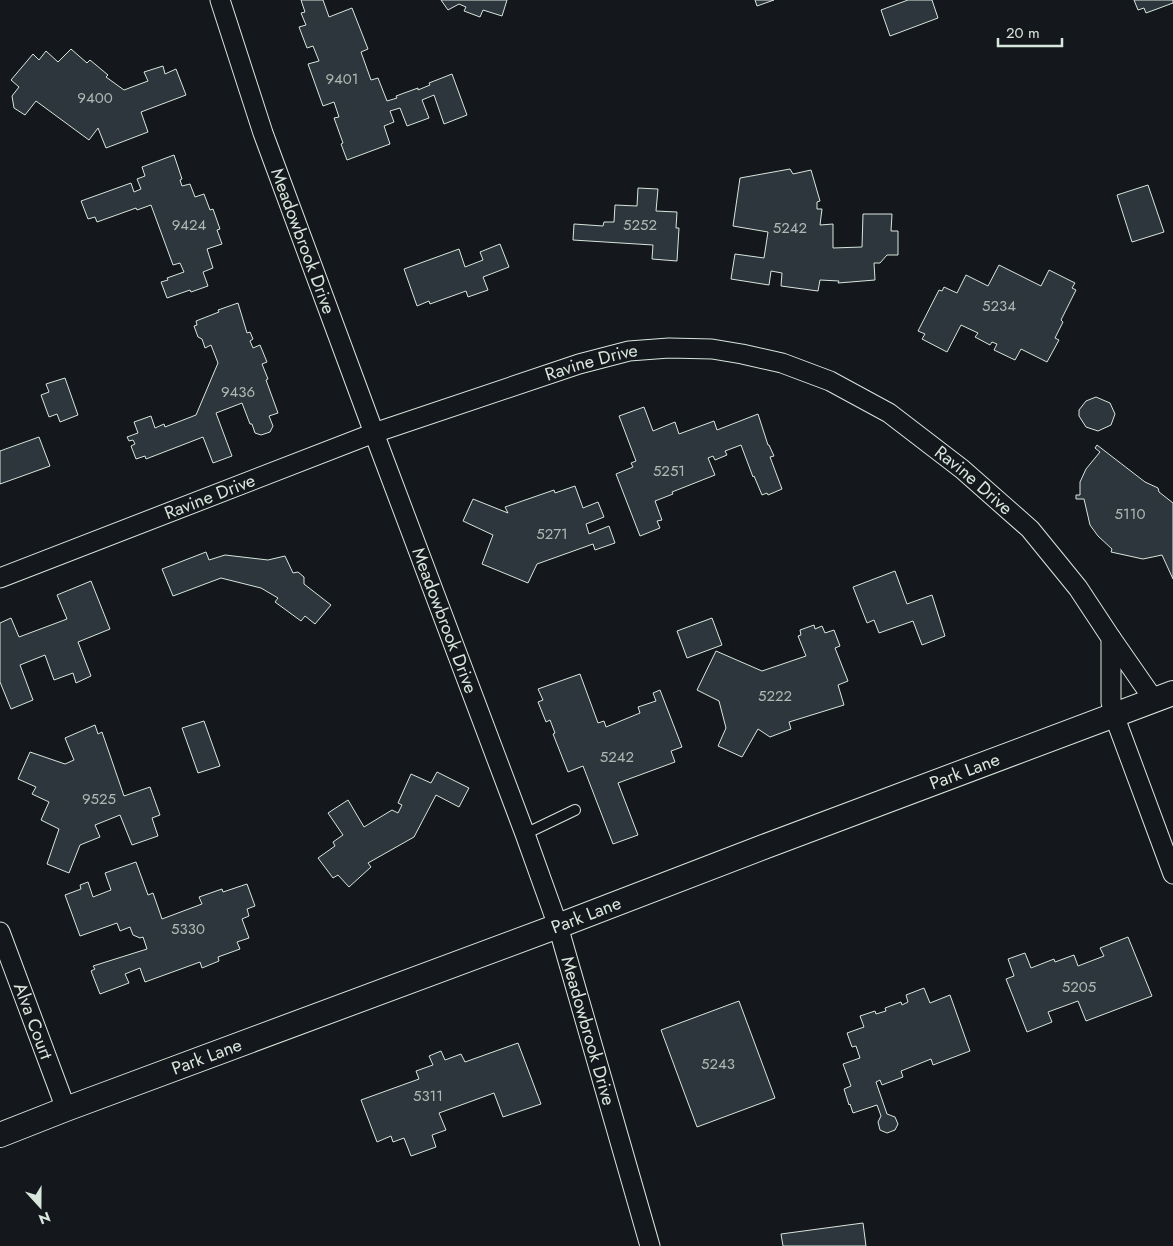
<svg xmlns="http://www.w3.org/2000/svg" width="1173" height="1246" font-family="Jost,sans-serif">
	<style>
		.building { fill: #2c363c; stroke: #d8e6dc }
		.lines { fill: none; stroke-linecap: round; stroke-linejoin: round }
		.service-casing { stroke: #d8e6dc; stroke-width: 12 }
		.minor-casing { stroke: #d8e6dc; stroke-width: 21 }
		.tertiary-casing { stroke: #d8e6dc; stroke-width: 26 }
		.service { stroke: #14181c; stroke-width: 10 }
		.minor { stroke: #14181c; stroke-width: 19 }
		.tertiary { stroke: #14181c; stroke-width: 24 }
		.labels { text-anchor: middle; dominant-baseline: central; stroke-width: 4; stroke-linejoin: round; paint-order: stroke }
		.number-label { font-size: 15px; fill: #adbab4 }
		.street-label { font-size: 18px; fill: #d8e6dc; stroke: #14181c }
	</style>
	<rect width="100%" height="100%" fill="#14181c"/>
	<path class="building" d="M 301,0 L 323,0 L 329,17 L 352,8 L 368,49 L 361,52 L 371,80 L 378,78 L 387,101 L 397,98 L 396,96 L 418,88 L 418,90 L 430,85 L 429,83 L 452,74 L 467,115 L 444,124 L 434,95 L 422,100 L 429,118 L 407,126 L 400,108 L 390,111 L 394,122 L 384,126 L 390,144 L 347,160 L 341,144 L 343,143 L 334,118 L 339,117 L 334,102 L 323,106 L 308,64 L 319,61 L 313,46 L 307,48 L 299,27 L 306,25 L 301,13 L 305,12 Z
		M 441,0 L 507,0 L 502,16 L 483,10 L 480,17 L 464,11 L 466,7 L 459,4 L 448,10 Z
		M 755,0 L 774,0 L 757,6 Z
		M 908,0 L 932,0 L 938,18 L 890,36 L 881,10 Z
		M 1134,0 L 1173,0 L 1173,3 L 1146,13 L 1144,8 L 1138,10 Z
		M 71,49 L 87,63 L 90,60 L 108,75 L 106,77 L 124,90 L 148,81 L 144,72 L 163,66 L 165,74 L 176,69 L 186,95 L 141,112 L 148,132 L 106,148 L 98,128 L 89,140 L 36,101 L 25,115 L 14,108 L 12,96 L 19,87 L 11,80 L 33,54 L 39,60 L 46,51 L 58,62 Z
		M 174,155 L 182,179 L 180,180 L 182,186 L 190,184 L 195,197 L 204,194 L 210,210 L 213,209 L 220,229 L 217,230 L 222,244 L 207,249 L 213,268 L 203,272 L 208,286 L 191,292 L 190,290 L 167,298 L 161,282 L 168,280 L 167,278 L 184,272 L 180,263 L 173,265 L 151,205 L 137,210 L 136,208 L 97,222 L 95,217 L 88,219 L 81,201 L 131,183 L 134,192 L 141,189 L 137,179 L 145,176 L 142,167 Z
		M 790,169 L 793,174 L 811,170 L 820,201 L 817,202 L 817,209 L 822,209 L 820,225 L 833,224 L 833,248 L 862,247 L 863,214 L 892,214 L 891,231 L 898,231 L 898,255 L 887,255 L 880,263 L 874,263 L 875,280 L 838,283 L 839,281 L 820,280 L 818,291 L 781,286 L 782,273 L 771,271 L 769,285 L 731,279 L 735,254 L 764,258 L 768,232 L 733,226 L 740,178 Z
		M 1148,185 L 1164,232 L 1132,242 L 1117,195 Z
		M 638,188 L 658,189 L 656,211 L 677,212 L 676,228 L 679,228 L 677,261 L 652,259 L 653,245 L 573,240 L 574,224 L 603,226 L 604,222 L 614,222 L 615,205 L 637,206 Z
		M 500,244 L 509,267 L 483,277 L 488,290 L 468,297 L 466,291 L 430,304 L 429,301 L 417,306 L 404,269 L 459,249 L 465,267 L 483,260 L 480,252 Z
		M 999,265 L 1041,286 L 1049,270 L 1075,283 L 1072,288 L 1076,290 L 1061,320 L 1063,322 L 1055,338 L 1059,340 L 1047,362 L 1021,349 L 1015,360 L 994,350 L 997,344 L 992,342 L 990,345 L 975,337 L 978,333 L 961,325 L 947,352 L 922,339 L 925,334 L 918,331 L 939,290 L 942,291 L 944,287 L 957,293 L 966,275 L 988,286 Z
		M 238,303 L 247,333 L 250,332 L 253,339 L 250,341 L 253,348 L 260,345 L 267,362 L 262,364 L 268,379 L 266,380 L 278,413 L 269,416 L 273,426 L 270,432 L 261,435 L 255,433 L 252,424 L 250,424 L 242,403 L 216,413 L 232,456 L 213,463 L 203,437 L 146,459 L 145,456 L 136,459 L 131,446 L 135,444 L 133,440 L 129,441 L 127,437 L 138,433 L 134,422 L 151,416 L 155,428 L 164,424 L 165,427 L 196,415 L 218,363 L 211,345 L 205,348 L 202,339 L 198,337 L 194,326 L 197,325 L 196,321 L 219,312 L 218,310 Z
		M 65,378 L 78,415 L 60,422 L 57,414 L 49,417 L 41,395 L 49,392 L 46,384 Z
		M 1096,397 L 1110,403 L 1115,414 L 1111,425 L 1098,431 L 1086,427 L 1079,416 L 1079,410 L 1086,401 Z
		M 644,407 L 653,431 L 675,422 L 679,434 L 714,421 L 717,430 L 758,414 L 768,445 L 769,445 L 774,456 L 770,457 L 782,489 L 768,495 L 767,493 L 762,495 L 754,476 L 753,477 L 741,445 L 725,451 L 727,455 L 715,460 L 713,456 L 708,458 L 715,475 L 672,492 L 673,494 L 655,501 L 662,520 L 657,521 L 660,528 L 640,536 L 616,474 L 633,467 L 631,463 L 636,461 L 619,416 Z
		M 39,437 L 50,466 L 0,484 L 0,451 Z
		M 1097,445 L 1145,482 L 1158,488 L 1159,492 L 1173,503 L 1173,579 L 1162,555 L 1143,559 L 1111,552 L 1112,549 L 1098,536 L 1090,525 L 1084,499 L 1076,499 L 1076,495 L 1080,495 L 1080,482 L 1086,469 L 1100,452 L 1095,448 Z
		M 575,486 L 583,508 L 598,502 L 604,517 L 586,524 L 589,534 L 609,526 L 615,543 L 595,550 L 593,544 L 537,564 L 528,583 L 482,564 L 493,535 L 463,521 L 473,499 L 508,513 L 505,507 L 554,490 L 555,493 Z
		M 206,552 L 209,560 L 225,555 L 268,560 L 285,556 L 293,573 L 298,572 L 304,577 L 304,584 L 331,605 L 315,624 L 305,616 L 301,621 L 275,602 L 278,598 L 261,588 L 221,578 L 173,596 L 162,569 Z
		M 895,571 L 907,604 L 932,595 L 945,636 L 922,645 L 913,621 L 879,633 L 874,620 L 867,623 L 853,587 Z
		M 91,581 L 110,629 L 78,642 L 91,676 L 76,683 L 73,673 L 54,680 L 45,655 L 20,665 L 33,700 L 11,709 L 0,682 L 0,623 L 11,618 L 19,637 L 67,619 L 57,595 Z
		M 712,618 L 722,645 L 687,658 L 677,631 Z
		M 814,625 L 815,629 L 822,626 L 825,633 L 834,630 L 840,646 L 835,648 L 848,681 L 838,685 L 844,705 L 789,722 L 791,729 L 770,737 L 758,729 L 742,757 L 718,746 L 726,728 L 719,701 L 697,690 L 716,651 L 762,671 L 806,656 L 798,636 L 801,635 L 800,630 Z
		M 580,674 L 598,723 L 604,721 L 606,727 L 640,713 L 638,707 L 656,701 L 653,693 L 660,690 L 682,747 L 671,751 L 675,762 L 618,783 L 638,835 L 613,844 L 583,766 L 568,772 L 553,734 L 555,733 L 550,720 L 546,722 L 538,702 L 543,700 L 538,689 Z
		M 204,721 L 220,766 L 198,773 L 182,728 Z
		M 95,725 L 98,734 L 102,732 L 124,796 L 150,787 L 160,815 L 152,818 L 158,836 L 132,845 L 120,815 L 95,825 L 100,837 L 80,845 L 69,873 L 47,864 L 59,829 L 41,820 L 49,802 L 32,794 L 36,787 L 18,779 L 30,752 L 65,764 L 74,760 L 65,738 Z
		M 437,772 L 469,788 L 459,807 L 436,795 L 414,837 L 368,863 L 371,867 L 349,887 L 338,875 L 333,878 L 318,858 L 335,846 L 333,842 L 343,835 L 328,813 L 348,800 L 364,827 L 392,810 L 398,813 L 402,805 L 398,803 L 411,774 L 431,783 Z
		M 136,862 L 148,895 L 153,893 L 162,919 L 202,904 L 199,897 L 222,889 L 223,892 L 247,884 L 255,906 L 247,909 L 249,916 L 242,919 L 249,938 L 237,942 L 240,949 L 218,957 L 219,961 L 202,968 L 200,962 L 145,982 L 140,968 L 125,974 L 129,983 L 100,994 L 91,971 L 95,969 L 93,966 L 147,949 L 143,937 L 140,938 L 133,935 L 130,927 L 120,931 L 117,923 L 80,936 L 65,895 L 81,889 L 80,885 L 88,882 L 93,897 L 111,890 L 105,873 Z
		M 1128,937 L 1152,996 L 1086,1021 L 1078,1001 L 1048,1012 L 1052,1022 L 1027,1032 L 1006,979 L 1014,976 L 1008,959 L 1025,953 L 1031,968 L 1054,959 L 1055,962 L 1074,955 L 1078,966 L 1104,956 L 1100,948 Z
		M 924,988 L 930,1003 L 950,995 L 970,1051 L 933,1065 L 931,1059 L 901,1071 L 903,1077 L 882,1085 L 880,1080 L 876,1082 L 887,1114 L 895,1117 L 898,1124 L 895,1130 L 887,1133 L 880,1130 L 878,1122 L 881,1116 L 877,1105 L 853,1113 L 850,1104 L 849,1105 L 844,1089 L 851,1086 L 843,1064 L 860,1058 L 856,1046 L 852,1047 L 847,1033 L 864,1027 L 860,1016 L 875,1011 L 876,1014 L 886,1011 L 885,1008 L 901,1002 L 902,1005 L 908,1002 L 906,995 Z
		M 739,1001 L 775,1098 L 697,1127 L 661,1030 Z
		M 518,1043 L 541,1104 L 503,1117 L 494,1093 L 439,1113 L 446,1130 L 432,1135 L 436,1147 L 411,1156 L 404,1138 L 393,1142 L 391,1136 L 377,1142 L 361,1100 L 419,1079 L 416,1071 L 433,1065 L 429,1056 L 441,1051 L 445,1060 L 461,1054 L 465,1062 Z
		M 863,1223 L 866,1246 L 783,1246 L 781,1234 Z"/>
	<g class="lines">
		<g class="service-casing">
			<path id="service" d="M 525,834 L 575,810"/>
		</g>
		<g class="minor-casing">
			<g id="minor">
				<path id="s1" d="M 220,0 L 263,133 L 374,433 L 525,834 L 558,926 L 650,1246"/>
				<path id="s2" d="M 0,578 L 374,433 L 579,364 L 629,351 L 669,348 L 712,349 L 742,354 L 782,363 L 830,381 L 889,413 L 962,469 L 1030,529 L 1078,588 L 1111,638 L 1111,702 L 1114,715 L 1173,874"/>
				<path d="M 1111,638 L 1154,700"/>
				<path id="s3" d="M 0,932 L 66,1109"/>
			</g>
		</g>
		<g class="tertiary-casing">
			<g id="tertiary">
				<path id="s4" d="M 0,1135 L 66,1109 L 558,926 L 766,846 L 1173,693"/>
			</g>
		</g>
		<use href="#service" class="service"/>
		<use href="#minor" class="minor"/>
		<use href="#tertiary" class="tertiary"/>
	</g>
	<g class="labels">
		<g class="number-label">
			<text x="342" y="79">9401</text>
			<text x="95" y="98">9400</text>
			<text x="189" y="225">9424</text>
			<text x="640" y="225">5252</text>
			<text x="790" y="228">5242</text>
			<text x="999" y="306">5234</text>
			<text x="238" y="392">9436</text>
			<text x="669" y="471">5251</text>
			<text x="1130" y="514">5110</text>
			<text x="552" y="534">5271</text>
			<text x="775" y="696">5222</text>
			<text x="617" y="757">5242</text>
			<text x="99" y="799">9525</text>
			<text x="188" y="929">5330</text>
			<text x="1079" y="987">5205</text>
			<text x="718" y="1064">5243</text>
			<text x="428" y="1096">5311</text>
		</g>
		<g class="street-label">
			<text stroke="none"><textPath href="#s1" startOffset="255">Meadowbrook Drive</textPath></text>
			<text stroke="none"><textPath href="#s2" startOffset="630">Ravine Drive</textPath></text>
			<text stroke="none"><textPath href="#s2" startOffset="1050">Ravine Drive</textPath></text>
			<text stroke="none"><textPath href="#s2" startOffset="225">Ravine Drive</textPath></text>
			<text stroke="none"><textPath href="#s1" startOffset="660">Meadowbrook Drive</textPath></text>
			<text stroke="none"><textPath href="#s4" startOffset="1031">Park Lane</textPath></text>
			<text stroke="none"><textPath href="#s4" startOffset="626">Park Lane</textPath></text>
			<text stroke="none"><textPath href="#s3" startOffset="95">Alva Court</textPath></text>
			<text stroke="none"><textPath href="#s1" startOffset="1095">Meadowbrook Drive</textPath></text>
			<text stroke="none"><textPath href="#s4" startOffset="221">Park Lane</textPath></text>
		</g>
	</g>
	<g transform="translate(40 1206) rotate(159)" stroke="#14181c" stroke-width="4" paint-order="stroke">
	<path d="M0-4L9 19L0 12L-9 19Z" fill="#d8e6dc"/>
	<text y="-8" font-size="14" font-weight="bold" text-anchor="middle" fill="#d8e6dc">N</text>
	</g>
	<path d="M998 38v8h64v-8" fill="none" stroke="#d8e6dc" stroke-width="2.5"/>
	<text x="1006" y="38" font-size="15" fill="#d8e6dc" stroke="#14181c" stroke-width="4" paint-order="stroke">20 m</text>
</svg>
